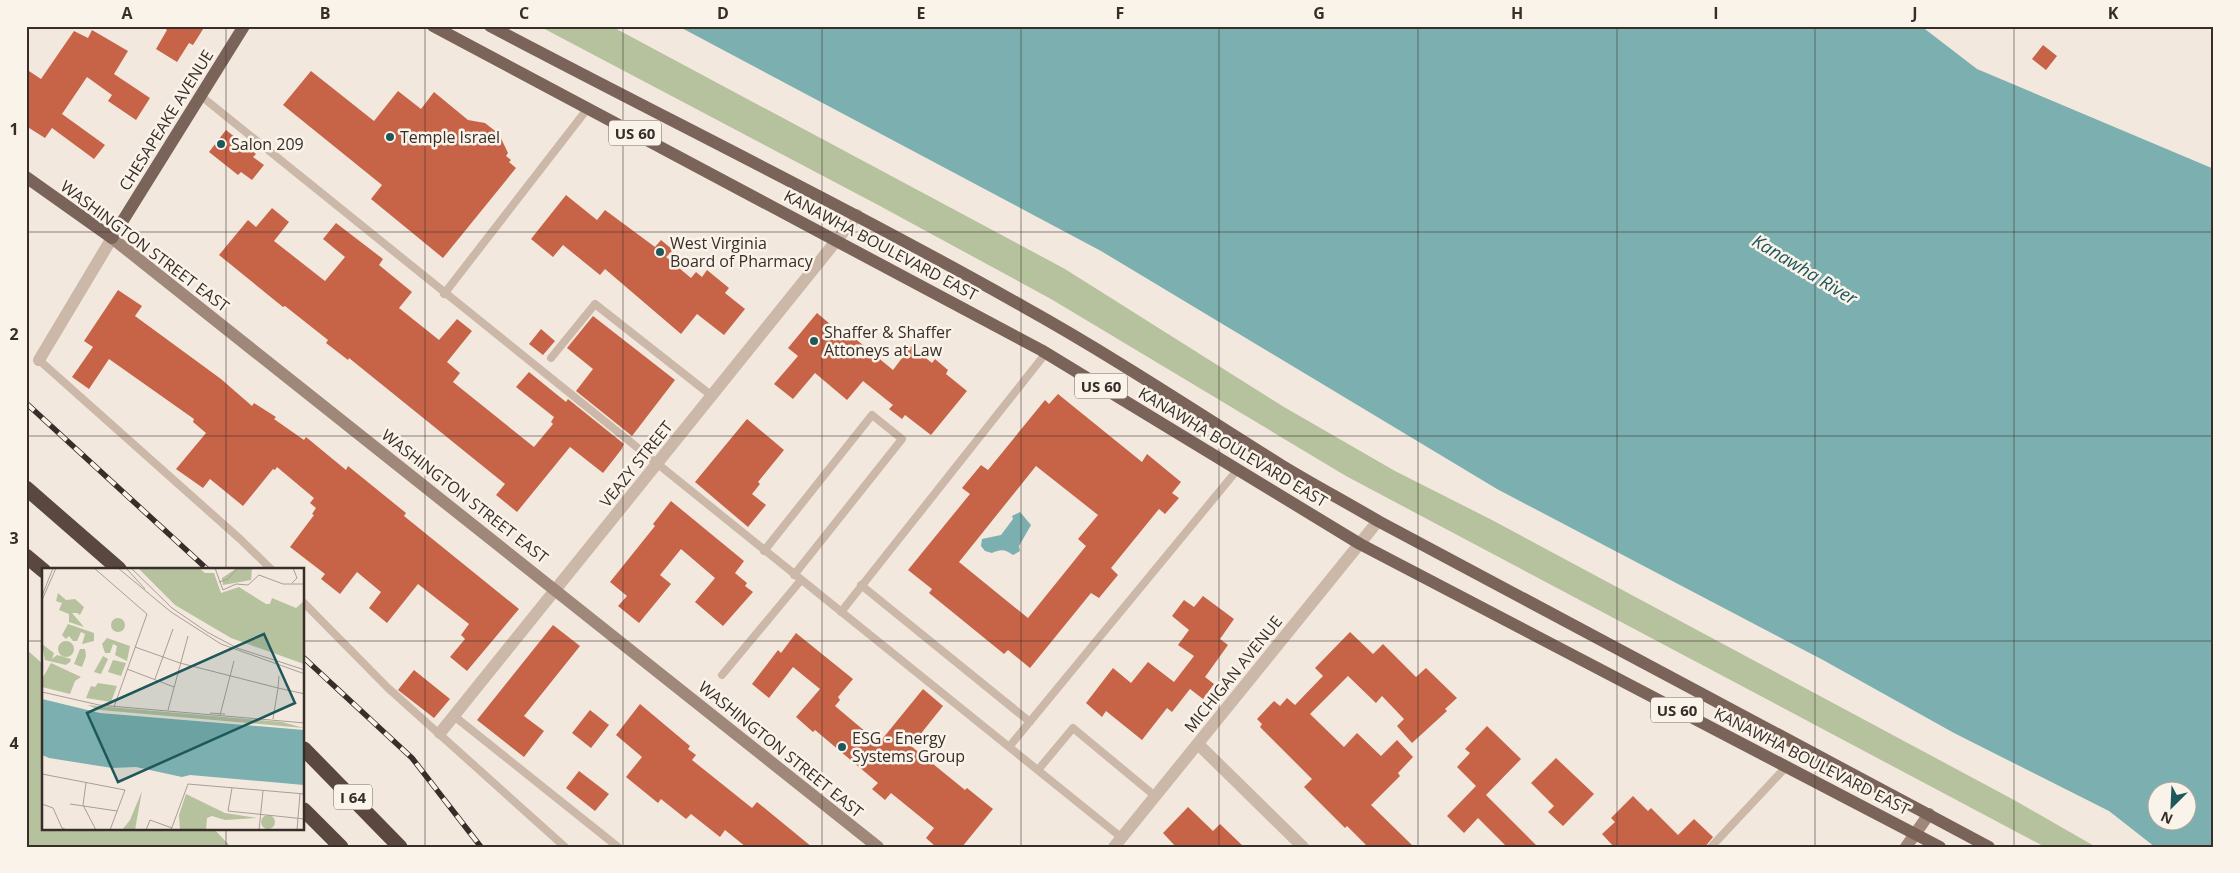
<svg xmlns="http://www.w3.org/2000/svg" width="2240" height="873" font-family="'Open Sans',sans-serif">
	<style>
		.green { fill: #b6c29d }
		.water { fill: #7cafb0; fill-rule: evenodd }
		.building { fill: #c76448; fill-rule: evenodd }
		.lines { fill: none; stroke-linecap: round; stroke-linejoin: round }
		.lane { stroke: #cbb8a9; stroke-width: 8 }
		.street { stroke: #cbb8a9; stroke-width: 12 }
		.secondary { stroke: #9f877a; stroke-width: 12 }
		.primary { stroke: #7a645a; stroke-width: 12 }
		.highway { stroke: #594740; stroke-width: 15 }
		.rail-casing { stroke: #382e29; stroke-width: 5.5 }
		.rail { stroke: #faf3ea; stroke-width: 4; stroke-dasharray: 11; stroke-linecap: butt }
		.grid { fill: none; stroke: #382e29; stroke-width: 1; stroke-opacity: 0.55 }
		.poi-dot { fill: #1e585b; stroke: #faf3ea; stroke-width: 2 }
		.labels { text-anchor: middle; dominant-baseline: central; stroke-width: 5; stroke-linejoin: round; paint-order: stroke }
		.shield { fill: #faf3ea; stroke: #726963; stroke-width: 1 }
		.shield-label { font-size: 15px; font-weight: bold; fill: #382e29 }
		.street-label { font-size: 16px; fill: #382e29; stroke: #faf3ea }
		.poi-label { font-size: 16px; fill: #382e29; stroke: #faf3ea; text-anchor: start }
		.water-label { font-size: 18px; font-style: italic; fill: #1e585b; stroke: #faf3ea }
		.inset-road { fill: none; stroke: #a89e96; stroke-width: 1 }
		.view { fill: #1e585b; fill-opacity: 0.15; stroke: #1e585b; stroke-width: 2.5 }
		.inset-edge { fill: none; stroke: #382e29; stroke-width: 2.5 }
		.neatline { fill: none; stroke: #382e29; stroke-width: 2 }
		.grid-label { font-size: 16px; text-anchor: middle; font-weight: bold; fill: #382e29 }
	</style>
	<rect width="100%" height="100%" fill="#f3e8de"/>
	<path class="green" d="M 539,26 L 611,26 L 1065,269 L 1284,407 L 1395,471 L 1492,520 L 2014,800 L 2096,847 L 2045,847 L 1346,476 L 1051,299 L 880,206 Z
		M 26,649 L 44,665 L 44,829 L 214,829 L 231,847 L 26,847 Z"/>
	<path class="water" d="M 678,26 L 1921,26 L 1977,69 L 2214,169 L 2214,847 L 2155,847 L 2109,811 L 1954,733 L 1823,660 L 1497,489 L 1101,251 ZM 2158,790 L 2188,790 L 2188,820 L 2158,820 Z
		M 1020,512 L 1031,525 L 1019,546 L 1020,551 L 1013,555 C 1005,549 1001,549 992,553 L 985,551 L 981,546 L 982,539 L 1001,535 L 1013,519 L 1012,516 Z"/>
	<path class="building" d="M 162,26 L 205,26 L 193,45 L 189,43 L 177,62 L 156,49 L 167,30 Z
		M 92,30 L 128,51 L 114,74 L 150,98 L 136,120 L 108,101 L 112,95 L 87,77 L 62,114 L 105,145 L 94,159 L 52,128 L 45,138 L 26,126 L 26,69 L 41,79 L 74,31 L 88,38 Z
		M 2043,45 L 2057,56 L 2046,70 L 2032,59 Z
		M 311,71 L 374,121 L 398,91 L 421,109 L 434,92 L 468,120 L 485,123 L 499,134 L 508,153 L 506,156 L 511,160 L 509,162 L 516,168 L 443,258 L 371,199 L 382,185 L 283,105 Z
		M 226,130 L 256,154 L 253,157 L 264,165 L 252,180 L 241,172 L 238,175 L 209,152 Z
		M 566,195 L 597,220 L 605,210 L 655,247 L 661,240 L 673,250 L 666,257 L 691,278 L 696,272 L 702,277 L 707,270 L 729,288 L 725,293 L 745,309 L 724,335 L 697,314 L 681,334 L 605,269 L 600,275 L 563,245 L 553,257 L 531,239 Z
		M 272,208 L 289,222 L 274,241 L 325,281 L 345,257 L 323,239 L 336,223 L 383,259 L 379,265 L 412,292 L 399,308 L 439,340 L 457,319 L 472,331 L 447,362 L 460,373 L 453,382 L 534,447 L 553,424 L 551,422 L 554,417 L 516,387 L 529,372 L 566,402 L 568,399 L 624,444 L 621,450 L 603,473 L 570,447 L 517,512 L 496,495 L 505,484 L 349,358 L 348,360 L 326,343 L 328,340 L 285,306 L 283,307 L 219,255 L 248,220 L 256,227 Z
		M 118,290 L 142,306 L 135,316 L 221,379 L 252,406 L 254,403 L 276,417 L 274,419 L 304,440 L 306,437 L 346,470 L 348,466 L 406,513 L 404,516 L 519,609 L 467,671 L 450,657 L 465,639 L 461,635 L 469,624 L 418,584 L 387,623 L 369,608 L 381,592 L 357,572 L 340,594 L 321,579 L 325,574 L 290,547 L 314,515 L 312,514 L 316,508 L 310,503 L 314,498 L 277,467 L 275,470 L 273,469 L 243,506 L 210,479 L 203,488 L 176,469 L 206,433 L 193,422 L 194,419 L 109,359 L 89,389 L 72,377 L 93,347 L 84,341 Z
		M 817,313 L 849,340 L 852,336 L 893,370 L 911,346 L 932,363 L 935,359 L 948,370 L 946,374 L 967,391 L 931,435 L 905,415 L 902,419 L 889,409 L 893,405 L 863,381 L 847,400 L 815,373 L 793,399 L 774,384 L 798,356 L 788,348 Z
		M 593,316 L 675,380 L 632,436 L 576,391 L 593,369 L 567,348 Z
		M 541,329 L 555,341 L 543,355 L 529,344 Z
		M 1058,394 L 1142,462 L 1147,454 L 1181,482 L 1172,493 L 1179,498 L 1165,514 L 1159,509 L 1111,568 L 1118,575 L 1099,598 L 1091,593 L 1030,668 L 1008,650 L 1004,654 L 929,593 L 932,589 L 908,570 L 970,494 L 962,488 L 981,465 L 988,470 L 1045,400 L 1049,404 ZM 1036,466 L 1098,515 L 1078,539 L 1086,546 L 1028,618 L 959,562 Z
		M 747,419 L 784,450 L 758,482 L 760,484 L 752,494 L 766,505 L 748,527 L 695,482 Z
		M 671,501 L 744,561 L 735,573 L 747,583 L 745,586 L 753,592 L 723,626 L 695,602 L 715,578 L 681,549 L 660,575 L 671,584 L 639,623 L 618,606 L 627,596 L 610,582 L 655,526 L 653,524 Z
		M 1203,596 L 1234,619 L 1220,639 L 1228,645 L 1205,677 L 1214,684 L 1203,699 L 1190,689 L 1172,712 L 1167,708 L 1142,740 L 1106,711 L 1102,717 L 1086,703 L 1113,668 L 1131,683 L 1148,662 L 1174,682 L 1194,656 L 1178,645 L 1189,630 L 1172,616 L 1184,600 L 1194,607 Z
		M 553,625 L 580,646 L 524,716 L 544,731 L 524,757 L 477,720 Z
		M 1350,632 L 1373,654 L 1383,644 L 1416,677 L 1426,668 L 1457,698 L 1445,709 L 1447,711 L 1412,743 L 1397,726 L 1404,719 L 1382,696 L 1376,703 L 1348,676 L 1310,714 L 1344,747 L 1357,733 L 1381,756 L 1397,740 L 1413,757 L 1398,773 L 1400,776 L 1371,805 L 1414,847 L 1368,847 L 1347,826 L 1345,828 L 1304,787 L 1312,779 L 1260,727 L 1262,724 L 1257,719 L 1274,701 L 1280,706 L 1287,698 L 1295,705 L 1323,676 L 1315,668 Z
		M 796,633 L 853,679 L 838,697 L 840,700 L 835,706 L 879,743 L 923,689 L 943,706 L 911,746 L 965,790 L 967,788 L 993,809 L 962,847 L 936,847 L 926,838 L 934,828 L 891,793 L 885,800 L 872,789 L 878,783 L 815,730 L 813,732 L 796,717 L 820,689 L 793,667 L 769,698 L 752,684 L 778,650 L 781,653 Z
		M 414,670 L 450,699 L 434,718 L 398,690 Z
		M 640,704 L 690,746 L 688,749 L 696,755 L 692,760 L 752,808 L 757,802 L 812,847 L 746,847 L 725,830 L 720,837 L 691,814 L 686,819 L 661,799 L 658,803 L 626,777 L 642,757 L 616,735 Z
		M 590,710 L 609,725 L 591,748 L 572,733 Z
		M 1487,726 L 1521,759 L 1486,795 L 1538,847 L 1507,847 L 1478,818 L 1464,833 L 1447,816 L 1476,786 L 1457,767 L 1470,753 L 1465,749 Z
		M 1556,758 L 1594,794 L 1563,826 L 1548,812 L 1554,806 L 1531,783 Z
		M 579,771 L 609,794 L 595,811 L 566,788 Z
		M 1633,796 L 1648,811 L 1651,808 L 1678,835 L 1694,819 L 1713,837 L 1705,847 L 1614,847 L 1602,834 L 1615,822 L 1611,818 Z
		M 1188,807 L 1213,831 L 1220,824 L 1244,847 L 1176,847 L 1163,833 Z"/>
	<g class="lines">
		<path class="lane" d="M 201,96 L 1122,838
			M 444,294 L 588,108
			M 551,358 L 595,304 L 712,396
			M 39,360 L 240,539 L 271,569
			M 764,551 L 872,415 L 902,439 L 794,575
			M 861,585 L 1030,722
			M 304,603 L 388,688 L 565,847
			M 841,612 L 1046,353
			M 722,675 L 801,580
			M 454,716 L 618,847
			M 1009,747 L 1238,469
			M 1038,770 L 1073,728 L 1155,796
			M 1711,847 L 1787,766"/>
		<path class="street" d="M 39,360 L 112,238
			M 440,733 L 857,215
			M 1198,744 L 1303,847
			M 1114,847 L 1378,521"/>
		<path class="secondary" d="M 112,238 L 878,847
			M 1906,847 L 1929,814"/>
		<path class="primary" d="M 433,26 L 1041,350 L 1360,544 L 1940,847
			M 490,26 C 668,120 849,208 1024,307 C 1112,356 1195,411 1281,465 C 1312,484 1346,502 1378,521 L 1989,847
			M 26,177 L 112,238 L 244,26"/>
		<path class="highway" d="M 26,488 L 119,569
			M 26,556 L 44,571
			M 304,749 L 400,847
			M 304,810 L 341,847"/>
		<g class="rail-casing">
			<path id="rail" d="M 26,403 L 207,569
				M 304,658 L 412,758 L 481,847"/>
		</g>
		<use href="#rail" class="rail"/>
	</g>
	<path class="grid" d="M 226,26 L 226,569M 425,26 L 425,847M 623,26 L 623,847M 822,26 L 822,847M 1021,26 L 1021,847M 1219,26 L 1219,847M 1418,26 L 1418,847M 1617,26 L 1617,847M 1815,26 L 1815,847M 2014,26 L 2014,847M 26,232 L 2214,232M 26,436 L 2214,436M 26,641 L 44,641M 304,641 L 2214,641M 226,829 L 226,847"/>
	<g class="poi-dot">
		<circle cx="390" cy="137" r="5"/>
		<circle cx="221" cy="144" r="5"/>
		<circle cx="660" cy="252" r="5"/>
		<circle cx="814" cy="341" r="5"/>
		<circle cx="842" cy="747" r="5"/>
	</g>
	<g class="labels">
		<g class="shield">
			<rect x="609" y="120.5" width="52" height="25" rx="4"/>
			<rect x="1075" y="373.5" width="52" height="25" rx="4"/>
			<rect x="1651" y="697.5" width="52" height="25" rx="4"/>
			<rect x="334" y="784.5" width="38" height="25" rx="4"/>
		</g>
		<g class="shield-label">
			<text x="635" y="133">US 60</text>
			<text x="1101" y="386">US 60</text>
			<text x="1677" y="710">US 60</text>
			<text x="353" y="797">I 64</text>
		</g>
		<g class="street-label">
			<text transform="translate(166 120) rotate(-58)">CHESAPEAKE AVENUE</text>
			<text transform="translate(881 245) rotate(28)">KANAWHA BOULEVARD EAST</text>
			<text transform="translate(145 246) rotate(37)">WASHINGTON STREET EAST</text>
			<text transform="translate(1233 447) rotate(31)">KANAWHA BOULEVARD EAST</text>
			<text transform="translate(636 464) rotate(-51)">VEAZY STREET</text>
			<text transform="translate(465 496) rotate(38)">WASHINGTON STREET EAST</text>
			<text transform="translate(1233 674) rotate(-51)">MICHIGAN AVENUE</text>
			<text transform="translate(781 749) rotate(39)">WASHINGTON STREET EAST</text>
			<text transform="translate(1812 761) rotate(27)">KANAWHA BOULEVARD EAST</text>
		</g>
		<g class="poi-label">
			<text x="400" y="137">Temple Israel</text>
			<text x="231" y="144">Salon 209</text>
			<text x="670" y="243">West Virginia<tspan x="670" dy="18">Board of Pharmacy</tspan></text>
			<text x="824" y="332">Shaffer &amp; Shaffer<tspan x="824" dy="18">Attoneys at Law</tspan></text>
			<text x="852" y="738">ESG - Energy<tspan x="852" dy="18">Systems Group</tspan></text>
		</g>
		<g class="water-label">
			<text transform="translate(1805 269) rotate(31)">Kanawha River</text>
		</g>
	</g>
	<g transform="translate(42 568)">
		<rect width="262" height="262" fill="#f3e8de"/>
		<path d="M 96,0 L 157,0 L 163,5 L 172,5 L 179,25 L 197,19 L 224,36 L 228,36 L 230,30 L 254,40 L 262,33 L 262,96 L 189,70 L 133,37 ZM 195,0 L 210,0 L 209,12 L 181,17 L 180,10 ZM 16,25 L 24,32 L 33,31 L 42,39 L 38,47 L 35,45 L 30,45 L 42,59 L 27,54 L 27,46 L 17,42 L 20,35 L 14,33 ZM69 57a7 7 0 1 1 14 0a7 7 0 1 1-14 0ZM 26,56 L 52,65 L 52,73 L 40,76 L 43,66 L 39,64 L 35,73 L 31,73 L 27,68 L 24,71 L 20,67 ZM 65,70 L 88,78 L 85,93 L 73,87 L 75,78 L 71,76 L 68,85 L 63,85 L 60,76 ZM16 81a8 8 0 1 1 16 0a8 8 0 1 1-16 0ZM 0,76 L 12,85 L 10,91 L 15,87 L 29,91 L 28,94 L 24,97 L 3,92 ZM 38,81 L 43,81 L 44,88 L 40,99 L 32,96 ZM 61,88 L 66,91 L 59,106 L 52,104 ZM 71,92 L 84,95 L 79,108 L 66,104 ZM 9,95 L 39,109 L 33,113 L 28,126 L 0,119 L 0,111 ZM 56,115 L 75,118 L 69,134 L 44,130 L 49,118 L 53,119 ZM 45,137 L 240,154 L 262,160 L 58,142 ZM 100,223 L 93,262 L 80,262 L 88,252 ZM 144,226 L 183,245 L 215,250 L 183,252 L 170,248 L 165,250 L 164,262 L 138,262 L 137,247 ZM219 254a7 7 0 1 1 14 0a7 7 0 1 1-14 0Z" fill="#b6c29d"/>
		<path d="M 0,131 L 58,145 L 262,162 L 262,217 L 148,207 L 140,209 L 94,199 L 70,200 L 7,190 L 0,187 Z" fill="#7cafb0"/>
		<path class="inset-road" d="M 52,0 L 105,46 L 72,139M 76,0 L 129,44 L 179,76 L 263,106M 84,0 L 103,21M 89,0 L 130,40 L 165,64 L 195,80 L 263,102M 173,0 L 181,22 L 194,16 L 206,17 L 217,7 L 241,16 L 263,16M 177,14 L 186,11 L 196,0M 250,15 L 255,10 L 251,0M 0,28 L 11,0M 0,32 L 14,0M 93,79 L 138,95 L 236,120 L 237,108M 85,101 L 132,119M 113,111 L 131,61M 0,124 L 57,137 L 263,155M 126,142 L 146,68M 168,145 L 183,146M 178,147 L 192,93M 231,151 L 236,120 L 263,126M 0,206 L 83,222 L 68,262M 44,215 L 41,237 L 54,262M 190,220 L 186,243 L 263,251M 0,236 L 11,240 L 20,260 L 25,262M 28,236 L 75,243M 104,262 L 108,252 L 130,260M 129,262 L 146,216 L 263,226M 217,262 L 221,223M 255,262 L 258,226"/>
		<path class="view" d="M 222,66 L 253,135 L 76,214 L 45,145 Z"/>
		<rect width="262" height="262" class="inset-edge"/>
	</g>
	<rect width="2240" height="873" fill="none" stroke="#faf3ea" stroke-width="55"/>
	<g transform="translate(2172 806) rotate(204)"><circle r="24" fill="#faf3ea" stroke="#aca49d"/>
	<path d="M0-4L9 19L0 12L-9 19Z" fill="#1e585b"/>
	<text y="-8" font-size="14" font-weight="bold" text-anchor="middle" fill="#382e29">N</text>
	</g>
	<rect x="28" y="28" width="2184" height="818" class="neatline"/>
	<g class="grid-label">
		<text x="127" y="19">A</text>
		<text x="325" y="19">B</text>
		<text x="524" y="19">C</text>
		<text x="723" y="19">D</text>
		<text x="921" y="19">E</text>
		<text x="1120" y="19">F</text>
		<text x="1319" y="19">G</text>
		<text x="1517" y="19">H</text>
		<text x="1716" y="19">I</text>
		<text x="1915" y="19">J</text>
		<text x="2113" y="19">K</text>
		<text x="14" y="135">1</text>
		<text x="14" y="340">2</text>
		<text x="14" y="544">3</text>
		<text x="14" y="749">4</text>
	</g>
</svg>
